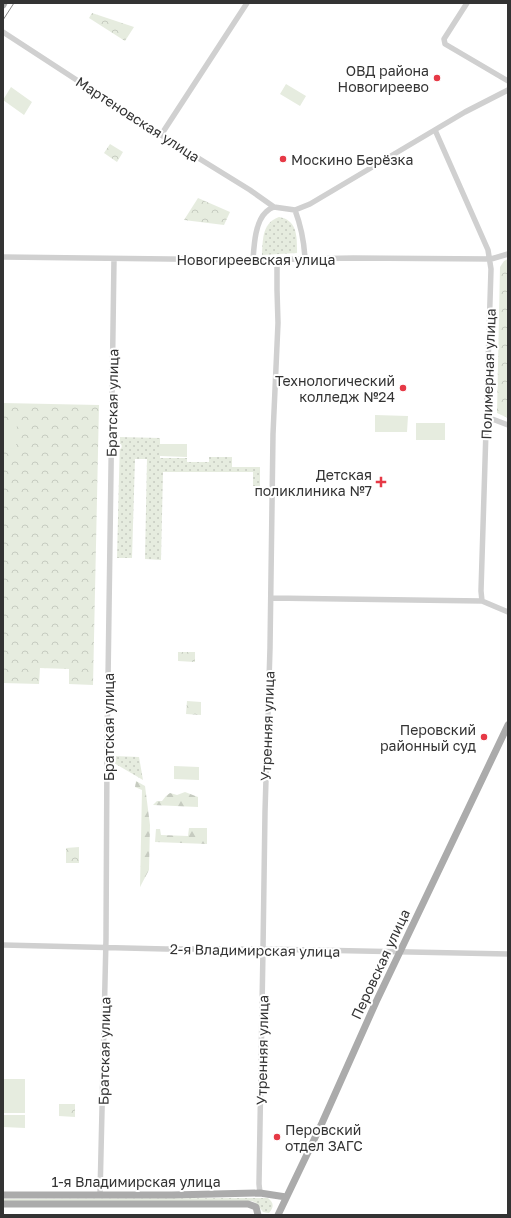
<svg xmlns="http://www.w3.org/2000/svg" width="511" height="1218" font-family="'Golos Text',sans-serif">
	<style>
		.grass { fill: url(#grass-dots) }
		.forest { fill: url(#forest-firs) }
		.park { fill: url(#park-crowns) }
		.garden { fill: #e6ecdf }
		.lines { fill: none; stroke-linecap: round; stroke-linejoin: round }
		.minor { stroke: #d0d0d0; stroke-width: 5.5 }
		.major { stroke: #ababab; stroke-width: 7 }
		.tram { stroke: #888; stroke-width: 1 }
		.poi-dot { fill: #e63946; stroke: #fff; stroke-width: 1.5 }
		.labels { text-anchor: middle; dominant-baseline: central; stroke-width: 4; stroke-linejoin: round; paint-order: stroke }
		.poi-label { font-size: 14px; fill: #333; stroke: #fff; text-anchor: end }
		.street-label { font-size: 14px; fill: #333; stroke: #fff }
	</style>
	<defs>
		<pattern id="grass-dots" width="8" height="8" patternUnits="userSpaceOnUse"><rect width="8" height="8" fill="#e6ecdf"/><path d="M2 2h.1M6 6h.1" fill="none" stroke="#c6cbc0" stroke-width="1.8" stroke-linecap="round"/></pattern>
		<pattern id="forest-firs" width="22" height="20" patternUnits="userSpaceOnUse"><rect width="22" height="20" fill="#e6ecdf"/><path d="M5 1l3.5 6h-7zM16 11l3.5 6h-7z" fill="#c6cbc0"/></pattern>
		<pattern id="park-crowns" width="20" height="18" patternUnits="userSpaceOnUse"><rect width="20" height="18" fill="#e6ecdf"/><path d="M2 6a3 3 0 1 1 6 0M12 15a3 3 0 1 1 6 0" fill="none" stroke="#c6cbc0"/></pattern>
	</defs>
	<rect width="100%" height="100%" fill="#fff"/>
	<path class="grass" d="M 279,217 C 298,220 297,238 297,253 L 262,255 C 263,239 262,223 279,217 Z
		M 120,437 L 160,438 L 160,458 L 187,458 L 187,462 L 209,462 L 209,457 L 232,457 L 232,467 L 260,467 L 260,486 L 253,486 L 253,472 L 163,472 L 161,560 L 145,559 L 147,459 L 135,459 L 132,558 L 117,558 Z
		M 114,756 L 139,757 L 143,780 L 114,763 Z
		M 268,1198 C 274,1203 274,1207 269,1213 L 263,1212 L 256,1203 L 252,1201 L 3,1201 L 3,1199 Z"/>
	<path class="forest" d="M 136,781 L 145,786 L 150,825 L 149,870 L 140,887 L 142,790 L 135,787 Z
		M 185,792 L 198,797 L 198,807 L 153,805 L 157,801 L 162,801 L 166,796 L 170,793 L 177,795 Z
		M 189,828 L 207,828 L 207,844 L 155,842 L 156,829 L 160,829 L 161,835 L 188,836 Z"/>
	<path class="park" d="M 92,13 L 134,27 L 125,41 L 89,18 Z
		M 110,144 L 123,152 L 117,162 L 104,153 Z
		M 198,198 L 230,212 L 224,225 L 184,220 Z
		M 508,259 L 508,418 L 497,413 L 500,267 L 504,261 Z
		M 3,403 L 99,405 L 93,685 L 69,684 L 69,669 L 40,668 L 39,684 L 3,683 Z
		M 178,652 L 195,652 L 195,662 L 178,661 Z
		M 187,701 L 201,702 L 201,715 L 186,714 Z
		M 79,847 L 79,863 L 66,863 L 66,848 Z
		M 59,1104 L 75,1104 L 75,1117 L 59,1116 Z"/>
	<path class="garden" d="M 286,84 L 306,96 L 300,106 L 280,94 Z
		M 11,87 L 32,102 L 24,115 L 3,100 Z
		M 375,415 L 408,416 L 407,432 L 375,432 Z
		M 5,420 L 17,421 L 16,449 L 3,448 Z
		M 416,423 L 445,423 L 445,440 L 416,440 Z
		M 160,444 L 187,444 L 187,457 L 160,456 Z
		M 174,766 L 199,767 L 199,780 L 174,779 Z
		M 4,1079 L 25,1079 L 25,1113 L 3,1113 Z
		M 3,1115 L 25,1115 L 25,1128 L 3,1127 Z"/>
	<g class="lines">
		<path class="minor" d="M 467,3 L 444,39 L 445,44 L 508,81
			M 3,32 L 161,135 L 250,190 L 274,207
			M 435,130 L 488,250 L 491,269 L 481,591 L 482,601
			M 161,135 L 247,3
			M 295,210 C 301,226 304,241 305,258
			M 3,257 L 253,260 L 353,258 L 491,259 L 508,254
			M 253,260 C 254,246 255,222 266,212 C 268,210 271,208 274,207 L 295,210 L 310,204 L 465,112 L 508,90
			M 487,417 L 508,425
			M 271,598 L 482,601 L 508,612
			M 3,945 L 166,949 L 263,949 L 508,954
			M 260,1193 L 259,1184 L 263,949 L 265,812 L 270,648 L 273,434 L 278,323 L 277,290 L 277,260
			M 100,1195 L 106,939 L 107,750 L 114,259"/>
		<path class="major" d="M 3,5 L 4,3
			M 3,1195 L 172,1195 L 260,1193 L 286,1197
			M 3,1204 L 248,1204 L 256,1207 L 258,1215
			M 278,1215 L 322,1123 L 376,1002 L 508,725"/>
		<path class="tram" d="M 3,20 L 14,3"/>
	</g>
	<g class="poi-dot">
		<circle cx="437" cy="78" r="4"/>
		<circle cx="283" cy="159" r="4"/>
		<circle cx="403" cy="388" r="4"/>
		<path d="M379 476h4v4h4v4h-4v4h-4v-4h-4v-4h4z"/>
		<circle cx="484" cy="737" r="4"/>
		<circle cx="277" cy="1137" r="4"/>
	</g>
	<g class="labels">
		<g class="poi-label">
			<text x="429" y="70">ОВД района<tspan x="429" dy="16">Новогиреево</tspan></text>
			<text x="291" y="159" text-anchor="start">Москино Берёзка</text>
			<text x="395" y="380">Технологический<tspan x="395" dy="16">колледж №24</tspan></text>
			<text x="372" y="474">Детская<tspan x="372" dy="16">поликлиника №7</tspan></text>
			<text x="476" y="729">Перовский<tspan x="476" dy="16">районный суд</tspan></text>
			<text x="285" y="1129" text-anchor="start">Перовский<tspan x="285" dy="16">отдел ЗАГС</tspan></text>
		</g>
		<g class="street-label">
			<text transform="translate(138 119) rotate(33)">Мартеновская улица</text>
			<text x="256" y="259">Новогиреевская улица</text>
			<text transform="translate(488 374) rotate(-88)">Полимерная улица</text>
			<text transform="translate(112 403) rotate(-89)">Братская улица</text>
			<text transform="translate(267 726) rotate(-88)">Утренняя улица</text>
			<text transform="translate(108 727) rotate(-90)">Братская улица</text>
			<text transform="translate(255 950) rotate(1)">2-я Владимирская улица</text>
			<text transform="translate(380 964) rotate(-65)">Перовская улица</text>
			<text transform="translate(262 1050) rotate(-89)">Утренняя улица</text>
			<text transform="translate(104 1051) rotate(-89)">Братская улица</text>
			<text x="136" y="1181">1-я Владимирская улица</text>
		</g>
	</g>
	<rect width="511" height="1218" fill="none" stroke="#333333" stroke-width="8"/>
</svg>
